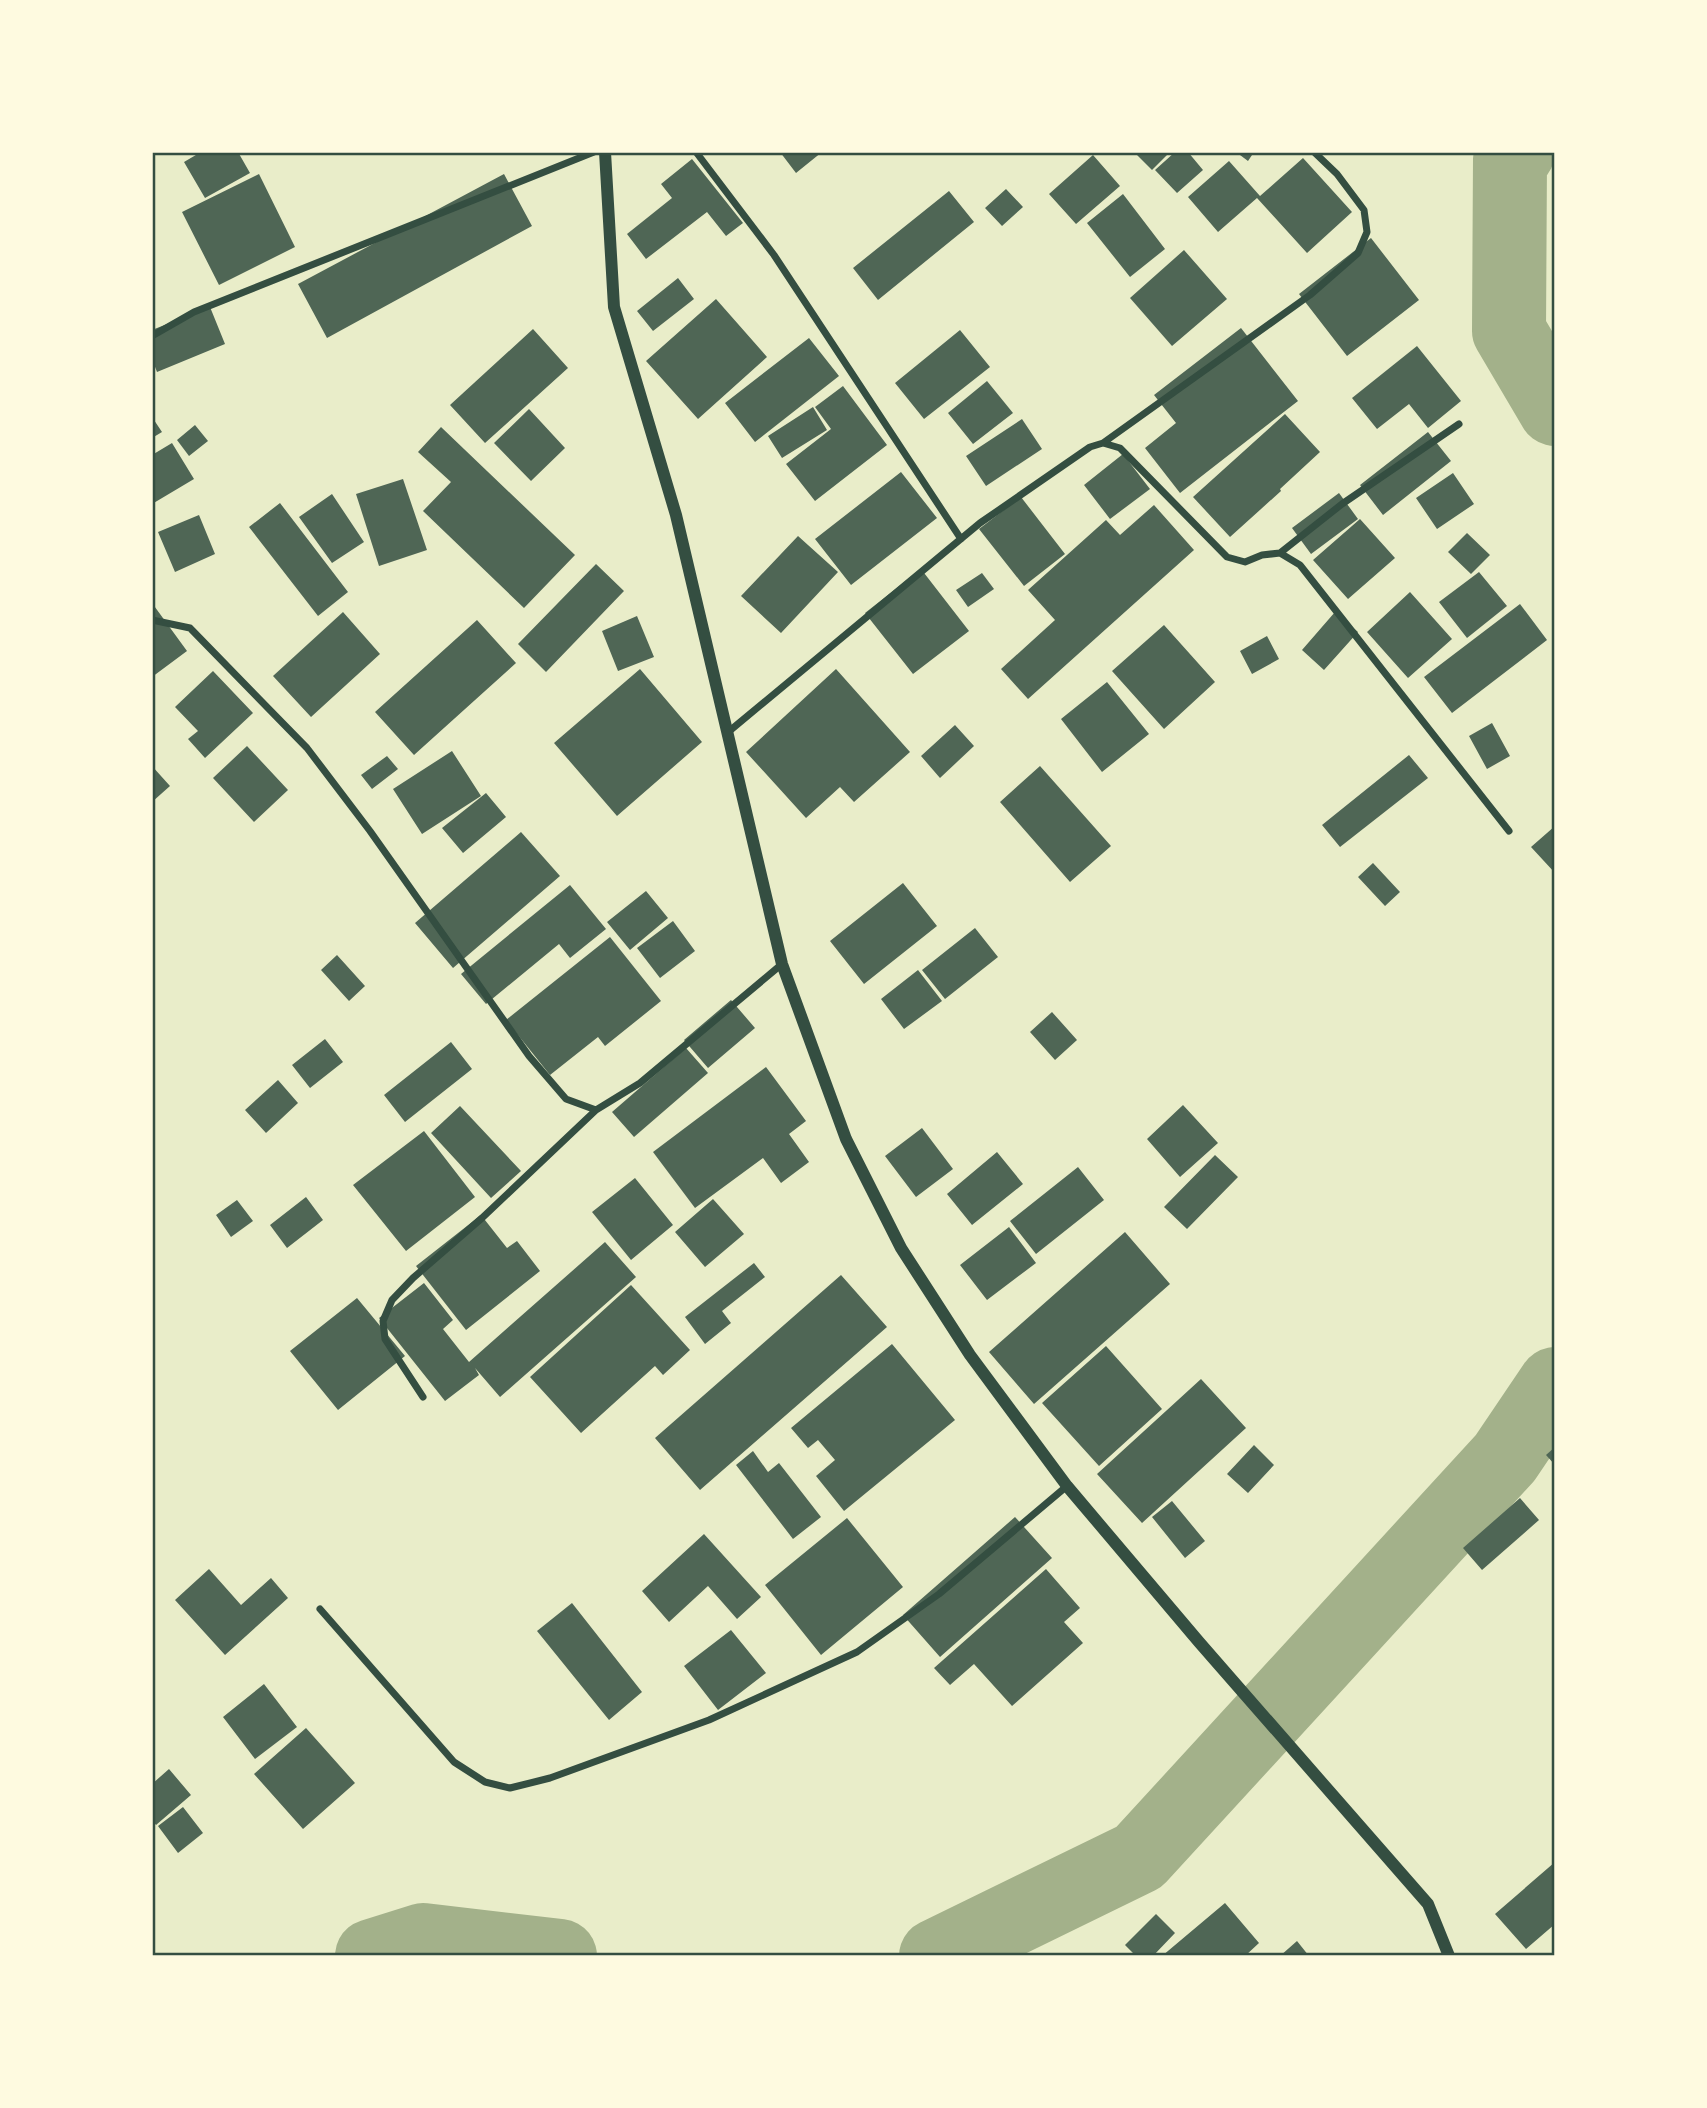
<svg xmlns="http://www.w3.org/2000/svg" width="1707" height="2108" font-family="Bitter,serif">
	<style>
		.lines { fill: none; stroke-linecap: round; stroke-linejoin: round }
		.river { stroke: #a3b18a; stroke-width: 74 }
		.building { fill: #4f6655 }
		.minor { stroke: #344e41; stroke-width: 7 }
		.tertiary { stroke: #344e41; stroke-width: 12 }
		.neatline { fill: none; stroke: #344e41; stroke-width: 2.5 }
	</style>
	<rect width="100%" height="100%" fill="#e9edc9"/>
	<g class="lines">
		<path class="river" d="M 1518,152 L 1510,159 L 1509,331 L 1555,409
			M 372,1956 L 423,1940 L 560,1956
			M 936,1956 L 1139,1857 L 1505,1458 L 1555,1384"/>
	</g>
	<path class="building" d="M 201,152 L 238,152 L 250,173 L 205,198 L 184,162 Z
		M 780,152 L 822,152 L 796,173 Z
		M 1134,152 L 1170,152 L 1152,170 Z
		M 1175,152 L 1188,152 L 1203,170 L 1177,193 L 1155,170 Z
		M 1236,152 L 1254,152 L 1248,161 Z
		M 1093,155 L 1120,186 L 1076,224 L 1049,194 Z
		M 1303,158 L 1352,212 L 1307,253 L 1257,198 L 1218,232 L 1188,197 L 1229,161 L 1260,196 Z
		M 692,159 L 743,223 L 726,236 L 707,212 L 646,259 L 627,234 L 672,198 L 661,184 Z
		M 259,174 L 295,247 L 219,285 L 182,212 Z
		M 504,174 L 532,226 L 327,338 L 298,284 Z
		M 1006,189 L 1023,207 L 1002,226 L 985,208 Z
		M 949,191 L 974,222 L 878,300 L 853,268 Z
		M 1123,194 L 1165,249 L 1130,277 L 1087,223 Z
		M 1371,238 L 1419,300 L 1347,356 L 1299,294 Z
		M 1184,250 L 1227,299 L 1172,346 L 1130,298 Z
		M 678,278 L 694,299 L 653,331 L 637,311 Z
		M 716,299 L 767,357 L 698,419 L 646,361 Z
		M 210,307 L 225,344 L 157,372 L 152,359 L 152,330 Z
		M 1241,328 L 1298,401 L 1180,493 L 1145,448 L 1176,423 L 1154,395 Z
		M 533,329 L 568,368 L 485,443 L 450,405 Z
		M 960,330 L 990,367 L 924,419 L 895,383 Z
		M 809,338 L 839,376 L 755,442 L 725,403 Z
		M 1417,346 L 1461,401 L 1428,428 L 1409,404 L 1377,429 L 1352,398 Z
		M 987,381 L 1013,413 L 973,444 L 948,413 Z
		M 843,386 L 887,445 L 815,501 L 786,464 L 831,429 L 815,407 Z
		M 813,407 L 827,430 L 782,458 L 768,436 Z
		M 529,409 L 565,448 L 531,481 L 494,443 Z
		M 1285,414 L 1320,452 L 1280,489 L 1281,491 L 1230,537 L 1193,497 Z
		M 152,417 L 162,432 L 152,438 Z
		M 1022,419 L 1042,449 L 986,486 L 966,456 Z
		M 195,425 L 208,441 L 189,456 L 177,440 Z
		M 441,427 L 575,555 L 524,608 L 423,511 L 451,482 L 418,452 Z
		M 1428,432 L 1451,461 L 1383,515 L 1360,485 Z
		M 172,443 L 194,479 L 152,504 L 152,455 Z
		M 1123,454 L 1150,489 L 1110,519 L 1084,485 Z
		M 901,472 L 937,518 L 851,585 L 815,539 Z
		M 1453,473 L 1474,504 L 1437,529 L 1416,498 Z
		M 403,479 L 427,550 L 379,566 L 356,494 Z
		M 1339,493 L 1358,519 L 1311,554 L 1292,528 Z
		M 332,494 L 364,542 L 332,563 L 299,517 Z
		M 1021,497 L 1065,554 L 1024,586 L 979,529 Z
		M 280,503 L 348,592 L 318,616 L 249,527 Z
		M 1154,505 L 1194,550 L 1028,699 L 1001,669 L 1055,620 L 1028,590 L 1106,520 L 1120,535 Z
		M 199,515 L 215,554 L 175,572 L 158,532 Z
		M 1360,519 L 1395,558 L 1348,599 L 1313,560 Z
		M 1467,533 L 1490,555 L 1471,574 L 1448,552 Z
		M 798,536 L 838,572 L 781,633 L 741,596 Z
		M 596,564 L 624,591 L 546,672 L 518,644 Z
		M 921,569 L 969,631 L 913,674 L 865,613 Z
		M 1479,572 L 1507,606 L 1467,638 L 1439,602 Z
		M 982,573 L 994,589 L 968,607 L 956,590 Z
		M 1410,592 L 1452,639 L 1408,678 L 1367,632 Z
		M 152,603 L 187,651 L 152,677 Z
		M 1520,604 L 1547,640 L 1452,713 L 1424,677 Z
		M 343,612 L 380,654 L 311,717 L 273,676 Z
		M 1335,612 L 1358,632 L 1324,670 L 1302,650 Z
		M 637,616 L 654,657 L 618,671 L 602,631 Z
		M 477,620 L 516,663 L 414,755 L 375,712 Z
		M 1164,625 L 1215,682 L 1164,729 L 1112,671 Z
		M 1267,636 L 1279,659 L 1252,674 L 1240,651 Z
		M 640,669 L 702,742 L 617,816 L 554,743 Z
		M 836,669 L 910,752 L 854,802 L 840,787 L 806,818 L 746,752 Z
		M 213,671 L 253,713 L 205,758 L 188,739 L 198,731 L 175,707 Z
		M 1107,682 L 1149,734 L 1102,772 L 1061,719 Z
		M 1492,723 L 1510,756 L 1487,769 L 1469,736 Z
		M 955,725 L 974,746 L 940,778 L 921,756 Z
		M 247,746 L 288,790 L 254,822 L 213,778 Z
		M 452,751 L 481,796 L 422,834 L 393,789 Z
		M 1409,755 L 1428,778 L 1340,847 L 1322,825 Z
		M 387,756 L 398,769 L 372,789 L 361,775 Z
		M 152,766 L 170,786 L 152,802 Z
		M 1040,766 L 1111,846 L 1070,882 L 1000,802 Z
		M 486,793 L 506,817 L 463,853 L 442,828 Z
		M 1555,826 L 1555,873 L 1531,847 Z
		M 521,832 L 560,876 L 453,968 L 415,923 Z
		M 1373,863 L 1400,892 L 1385,906 L 1358,877 Z
		M 903,883 L 937,926 L 864,984 L 830,941 Z
		M 570,885 L 606,929 L 570,958 L 559,944 L 486,1004 L 461,974 Z
		M 646,891 L 668,918 L 630,950 L 607,922 Z
		M 673,921 L 695,951 L 660,978 L 637,948 Z
		M 975,928 L 998,957 L 945,999 L 922,970 Z
		M 610,937 L 661,1001 L 605,1046 L 598,1037 L 550,1075 L 506,1020 Z
		M 337,955 L 365,986 L 349,1001 L 321,970 Z
		M 918,970 L 942,1001 L 904,1029 L 881,999 Z
		M 731,1000 L 755,1028 L 708,1068 L 684,1040 Z
		M 1052,1012 L 1077,1040 L 1055,1060 L 1030,1032 Z
		M 325,1039 L 343,1062 L 310,1088 L 292,1065 Z
		M 451,1042 L 472,1069 L 405,1122 L 384,1095 Z
		M 686,1048 L 708,1073 L 634,1137 L 612,1112 Z
		M 766,1067 L 806,1121 L 789,1134 L 809,1162 L 781,1183 L 763,1158 L 695,1208 L 653,1152 Z
		M 278,1080 L 298,1103 L 266,1133 L 245,1110 Z
		M 1183,1105 L 1218,1143 L 1180,1177 L 1147,1139 Z
		M 460,1106 L 521,1171 L 491,1198 L 431,1133 Z
		M 922,1128 L 953,1169 L 916,1197 L 885,1156 Z
		M 424,1131 L 475,1197 L 406,1251 L 353,1185 Z
		M 997,1152 L 1023,1184 L 972,1225 L 947,1194 Z
		M 1215,1155 L 1238,1177 L 1187,1229 L 1164,1207 Z
		M 1078,1167 L 1104,1200 L 1036,1254 L 1010,1221 Z
		M 635,1178 L 673,1225 L 631,1260 L 592,1212 Z
		M 306,1197 L 323,1220 L 287,1248 L 270,1225 Z
		M 713,1199 L 744,1234 L 705,1267 L 675,1232 Z
		M 237,1200 L 253,1221 L 231,1237 L 216,1215 Z
		M 481,1215 L 507,1248 L 517,1241 L 540,1271 L 466,1330 L 416,1266 Z
		M 1009,1227 L 1036,1263 L 987,1300 L 960,1265 Z
		M 1125,1232 L 1170,1284 L 1034,1404 L 989,1352 Z
		M 605,1242 L 636,1277 L 500,1397 L 475,1368 L 479,1375 L 445,1401 L 379,1318 L 424,1283 L 453,1320 L 443,1329 L 469,1362 Z
		M 754,1263 L 765,1277 L 722,1311 L 731,1323 L 705,1344 L 685,1317 Z
		M 841,1275 L 887,1327 L 700,1490 L 655,1438 Z
		M 631,1285 L 690,1350 L 663,1375 L 655,1366 L 581,1433 L 530,1377 Z
		M 357,1298 L 405,1356 L 338,1410 L 290,1351 Z
		M 892,1344 L 955,1420 L 844,1511 L 816,1476 L 835,1460 L 818,1440 L 808,1448 L 791,1428 Z
		M 1106,1346 L 1162,1409 L 1099,1466 L 1042,1403 Z
		M 1201,1379 L 1246,1428 L 1142,1523 L 1097,1474 Z
		M 1254,1445 L 1274,1465 L 1248,1493 L 1227,1474 Z
		M 1555,1447 L 1555,1465 L 1546,1455 Z
		M 753,1451 L 768,1472 L 779,1463 L 821,1517 L 793,1539 L 736,1465 Z
		M 1520,1498 L 1539,1520 L 1482,1570 L 1463,1548 Z
		M 1172,1501 L 1205,1541 L 1185,1558 L 1152,1517 Z
		M 1015,1517 L 1052,1558 L 940,1657 L 903,1615 Z
		M 847,1518 L 903,1587 L 821,1655 L 765,1585 Z
		M 704,1534 L 761,1597 L 737,1619 L 708,1586 L 669,1622 L 642,1591 Z
		M 209,1569 L 241,1605 L 271,1578 L 288,1598 L 225,1655 L 175,1600 Z
		M 1046,1569 L 1080,1608 L 1064,1622 L 1083,1643 L 1012,1706 L 974,1664 L 950,1685 L 934,1668 Z
		M 572,1603 L 642,1692 L 609,1720 L 537,1631 Z
		M 731,1630 L 766,1673 L 718,1710 L 684,1666 Z
		M 264,1684 L 297,1727 L 255,1759 L 223,1717 Z
		M 306,1728 L 355,1783 L 303,1829 L 254,1774 Z
		M 169,1769 L 191,1795 L 156,1825 L 152,1820 L 152,1784 Z
		M 183,1807 L 203,1833 L 178,1853 L 158,1826 Z
		M 1555,1862 L 1555,1924 L 1526,1949 L 1495,1914 Z
		M 1225,1903 L 1259,1943 L 1245,1956 L 1162,1956 Z
		M 1156,1914 L 1175,1933 L 1153,1956 L 1136,1956 L 1125,1945 Z
		M 1297,1941 L 1309,1956 L 1280,1956 Z"/>
	<g class="lines">
		<path class="minor" d="M 696,152 L 774,255 L 961,539
			M 152,336 L 194,312 L 594,152
			M 1103,443 L 1310,295 L 1358,253 L 1367,232 L 1364,210 L 1337,174 L 1314,152
			M 1280,553 L 1342,504 L 1459,424
			M 152,620 L 190,628 L 307,748 L 370,831 L 529,1056 L 566,1099 L 596,1110 L 640,1083 L 782,964
			M 727,733 L 980,523 L 1090,447 L 1103,443 L 1120,448 L 1227,557 L 1245,562 L 1262,555 L 1280,553 L 1300,565 L 1509,831
			M 423,1397 L 385,1339 L 383,1321 L 392,1300 L 413,1278 L 482,1218 L 596,1110
			M 320,1609 L 454,1762 L 485,1782 L 510,1788 L 550,1778 L 709,1720 L 857,1652 L 939,1594 L 1067,1486"/>
		<path class="tertiary" d="M 605,152 L 614,307 L 676,515 L 782,964 L 846,1139 L 901,1248 L 970,1355 L 1067,1486 L 1199,1642 L 1428,1904 L 1449,1956"/>
	</g>
	<rect width="1707" height="2108" fill="none" stroke="#fefae0" stroke-width="308"/>
	<rect x="154" y="154" width="1399" height="1800" class="neatline"/>
</svg>
